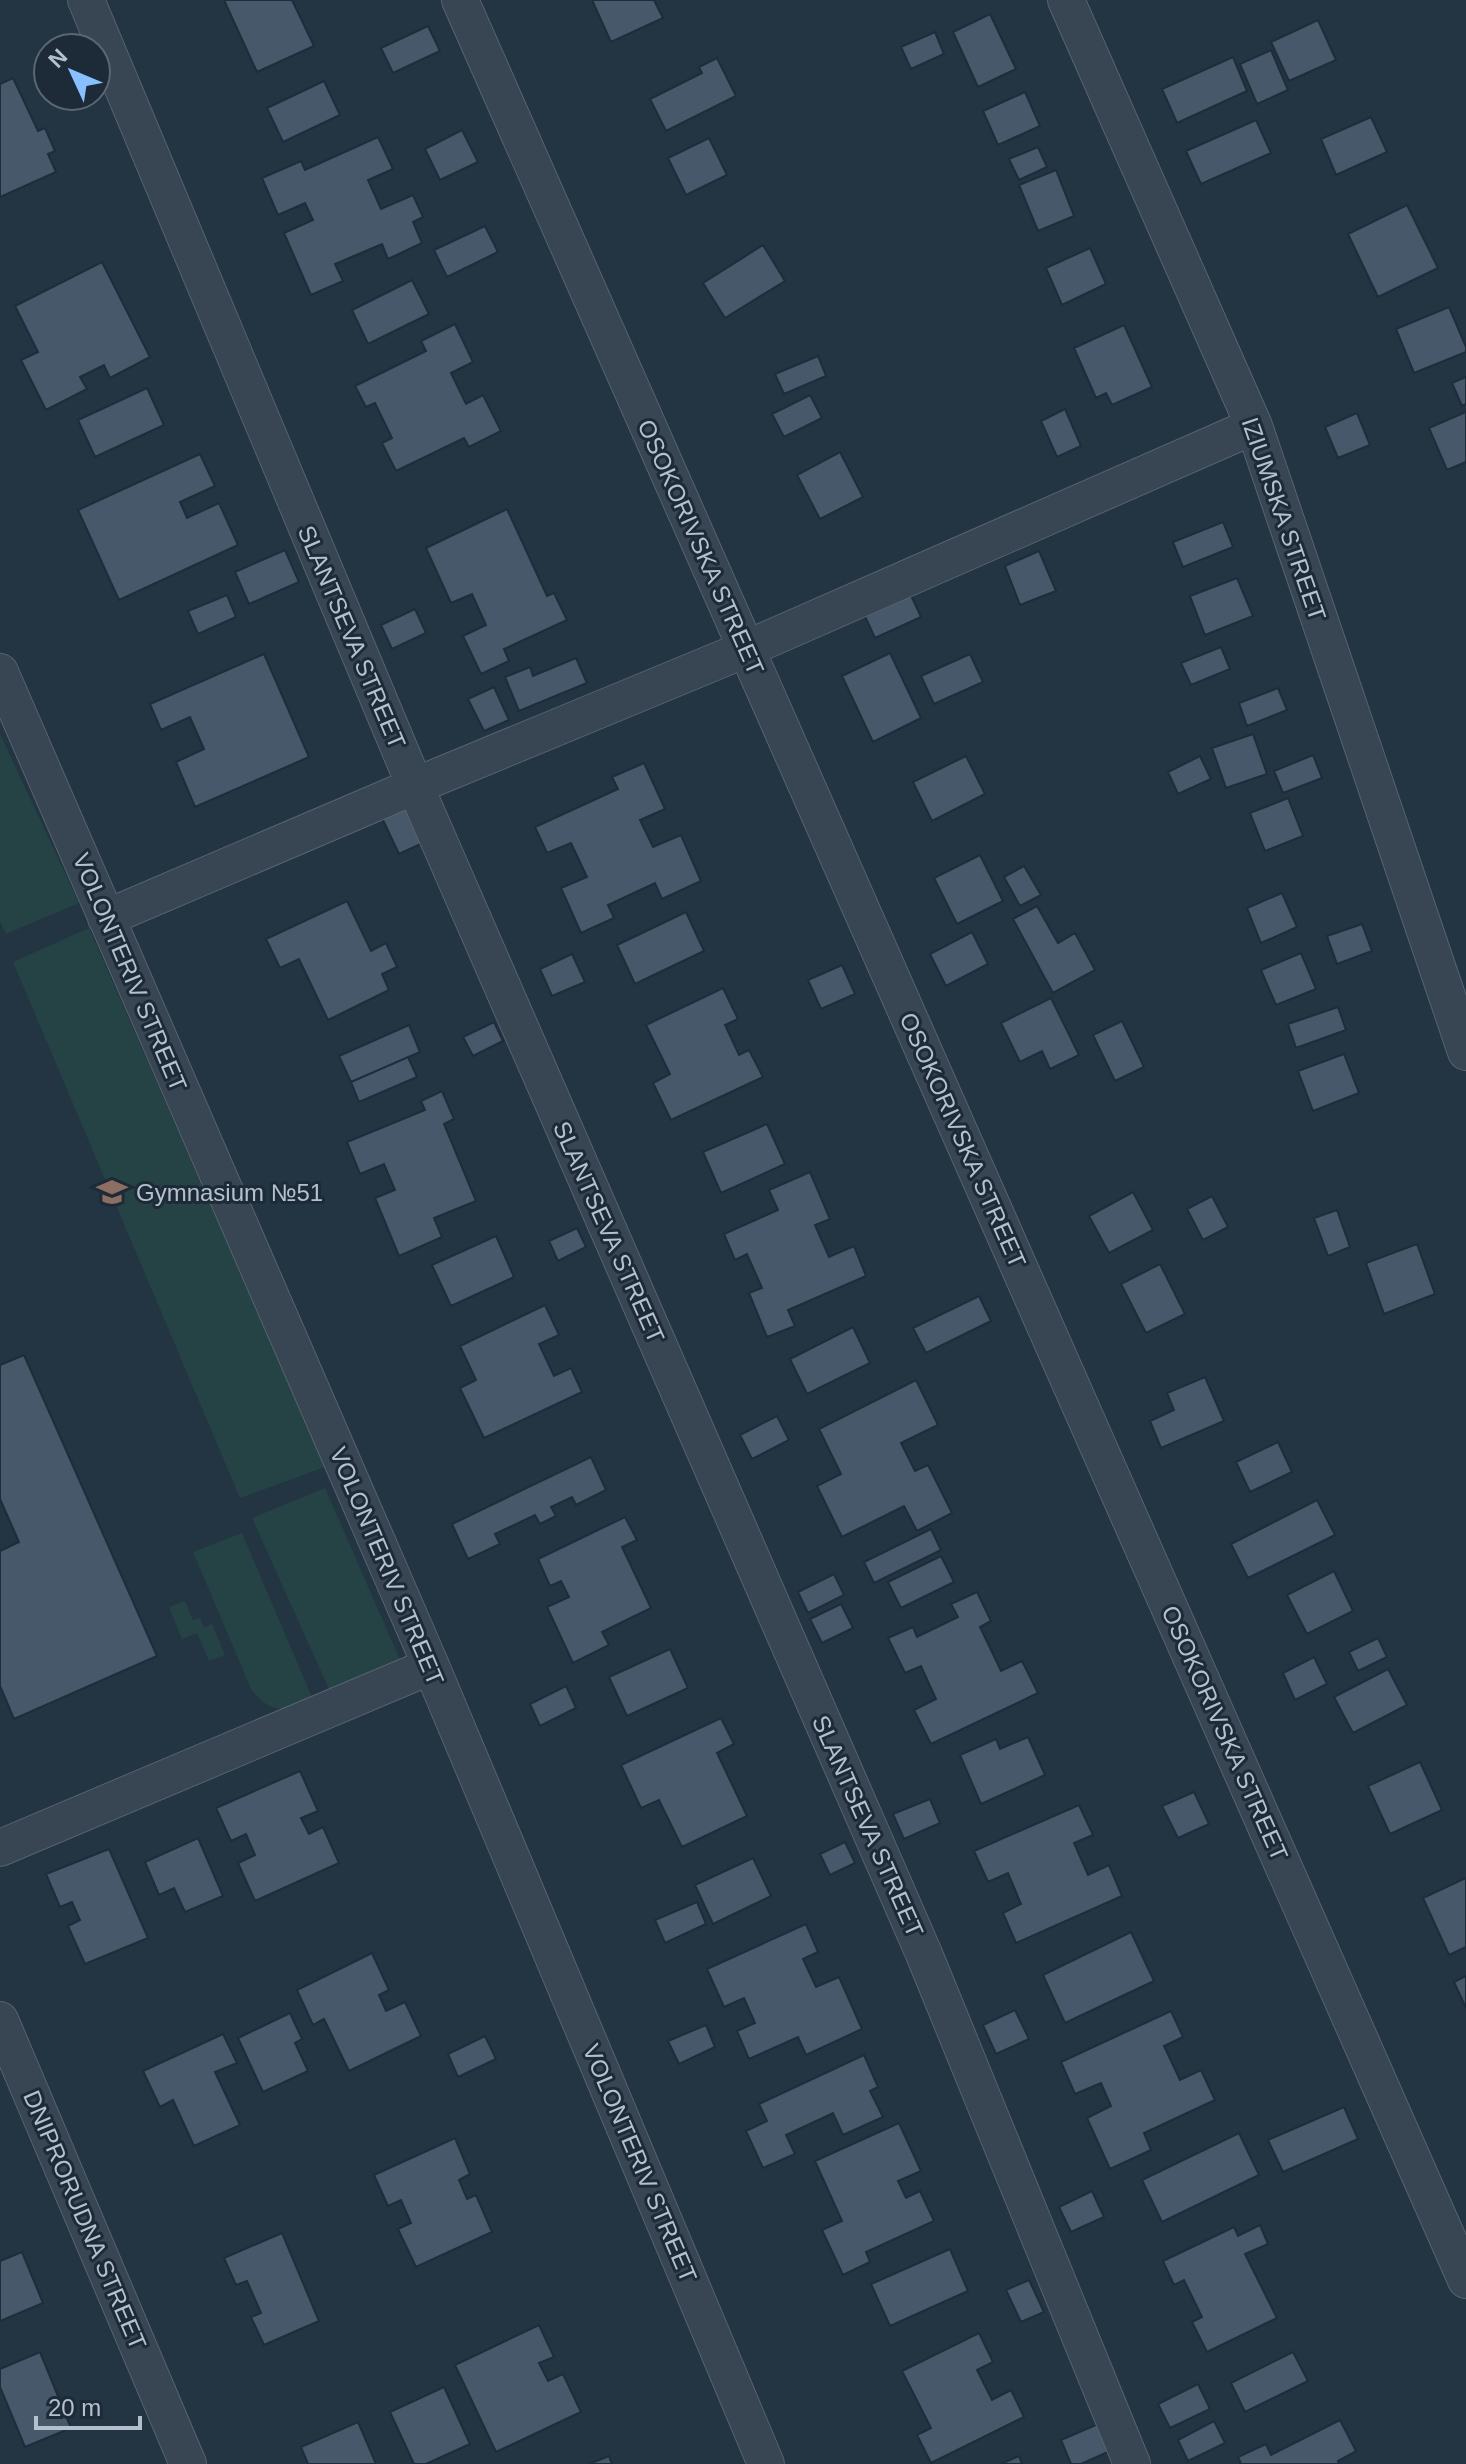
<svg xmlns="http://www.w3.org/2000/svg" width="1466" height="2464" font-family="Helvetica,sans-serif">
	<style>
		.green { fill: #254344 }
		.building { fill: #47586a; stroke: #1f2c3a; stroke-width: 2 }
		.lines { fill: none; stroke-linecap: round; stroke-linejoin: round }
		.minor-casing { stroke: #566370; stroke-width: 38 }
		.minor { stroke: #384553; stroke-width: 36 }
		.labels { text-anchor: middle; dominant-baseline: central; stroke-width: 6; stroke-linejoin: round; paint-order: stroke }
		.street-label { font-size: 24px; fill: #b5c0cd; stroke: #1d2a38 }
		.poi-label { font-size: 24px; fill: #b5c0cd; stroke: #1d2a38; text-anchor: start }
	</style>
	<rect width="100%" height="100%" fill="#233443"/>
	<path class="green" d="M 0,734 L 79,903 L 6,934 L 0,921 Z
		M 89,928 L 325,1467 L 240,1498 L 13,962 Z
		M 325,1488 L 404,1669 L 333,1698 L 252,1518 Z
		M 242,1533 L 314,1702 C 285,1710 274,1716 252,1691 L 193,1552 Z
		M 185,1601 L 193,1620 L 200,1618 L 204,1628 L 212,1624 L 225,1655 L 209,1661 L 197,1633 L 182,1639 L 169,1607 Z"/>
	<path class="building" d="M 224,0 L 292,0 L 314,46 L 257,72 Z
		M 592,0 L 654,0 L 663,18 L 611,42 Z
		M 990,14 L 1016,69 L 978,87 L 953,32 Z
		M 1318,20 L 1336,60 L 1289,81 L 1271,42 Z
		M 428,26 L 440,51 L 393,73 L 381,48 Z
		M 935,32 L 944,54 L 911,69 L 901,47 Z
		M 1271,50 L 1288,90 L 1257,104 L 1240,64 Z
		M 1233,57 L 1247,91 L 1177,123 L 1162,89 Z
		M 717,58 L 736,96 L 666,131 L 650,99 L 702,73 L 699,67 Z
		M 13,78 L 38,131 L 45,128 L 55,151 L 48,154 L 56,172 L 0,197 L 0,84 Z
		M 324,81 L 340,115 L 283,142 L 267,108 Z
		M 1025,92 L 1040,126 L 998,145 L 983,111 Z
		M 1371,117 L 1387,152 L 1336,175 L 1321,139 Z
		M 1256,120 L 1271,153 L 1201,184 L 1186,151 Z
		M 462,130 L 478,162 L 440,180 L 425,149 Z
		M 378,137 L 393,169 L 368,180 L 381,209 L 413,195 L 423,217 L 413,222 L 422,243 L 388,259 L 382,244 L 335,264 L 343,281 L 311,295 L 284,233 L 313,220 L 305,203 L 278,215 L 262,178 L 301,161 L 305,170 Z
		M 709,138 L 727,175 L 686,195 L 668,158 Z
		M 1038,147 L 1047,167 L 1019,180 L 1009,159 Z
		M 1056,170 L 1074,216 L 1038,231 L 1019,185 Z
		M 1407,205 L 1438,268 L 1378,297 L 1348,234 Z
		M 485,226 L 498,252 L 447,277 L 434,250 Z
		M 763,245 L 785,281 L 725,318 L 703,283 Z
		M 1090,248 L 1106,284 L 1062,305 L 1046,268 Z
		M 102,262 L 150,357 L 110,378 L 104,365 L 80,377 L 87,389 L 46,410 L 21,360 L 38,352 L 15,306 Z
		M 412,280 L 429,314 L 368,344 L 352,310 Z
		M 1449,307 L 1466,347 L 1466,352 L 1414,373 L 1396,329 Z
		M 455,324 L 473,362 L 451,373 L 466,404 L 483,395 L 501,431 L 469,447 L 464,438 L 396,471 L 382,443 L 392,438 L 375,403 L 366,407 L 355,386 L 426,351 L 421,341 Z
		M 1124,325 L 1152,387 L 1112,405 L 1106,393 L 1096,398 L 1074,348 Z
		M 818,356 L 826,376 L 784,394 L 775,374 Z
		M 1466,377 L 1466,404 L 1462,406 L 1452,383 Z
		M 147,388 L 164,425 L 95,457 L 78,420 Z
		M 810,395 L 822,418 L 784,437 L 772,414 Z
		M 1065,409 L 1081,446 L 1057,457 L 1041,421 Z
		M 1466,412 L 1466,462 L 1447,470 L 1429,428 Z
		M 1357,413 L 1370,445 L 1338,458 L 1325,427 Z
		M 840,452 L 863,497 L 820,519 L 797,475 Z
		M 200,454 L 215,486 L 180,502 L 187,518 L 219,503 L 238,545 L 119,600 L 78,510 Z
		M 507,509 L 547,596 L 554,593 L 567,620 L 504,649 L 509,661 L 481,674 L 463,636 L 486,625 L 472,594 L 451,603 L 426,548 Z
		M 1223,522 L 1233,547 L 1183,567 L 1173,542 Z
		M 285,550 L 299,582 L 249,604 L 235,572 Z
		M 1039,551 L 1056,591 L 1020,605 L 1005,566 Z
		M 1237,578 L 1253,616 L 1205,635 L 1190,596 Z
		M 909,591 L 921,617 L 875,638 L 863,612 Z
		M 227,595 L 236,617 L 198,634 L 188,611 Z
		M 415,609 L 426,633 L 392,649 L 381,625 Z
		M 1221,647 L 1230,669 L 1191,685 L 1181,663 Z
		M 890,653 L 921,718 L 873,742 L 842,676 Z
		M 264,654 L 309,757 L 195,807 L 176,762 L 204,749 L 190,717 L 161,730 L 150,704 Z
		M 970,654 L 983,682 L 934,704 L 921,676 Z
		M 576,658 L 587,683 L 519,711 L 505,677 L 530,667 L 533,676 Z
		M 494,687 L 509,720 L 484,731 L 468,699 Z
		M 1278,688 L 1287,710 L 1247,726 L 1239,703 Z
		M 1253,734 L 1267,774 L 1226,788 L 1212,748 Z
		M 1313,755 L 1322,778 L 1283,793 L 1274,771 Z
		M 966,756 L 985,794 L 932,821 L 913,782 Z
		M 1200,756 L 1211,779 L 1178,794 L 1168,772 Z
		M 644,763 L 665,809 L 640,820 L 653,847 L 681,835 L 701,881 L 662,899 L 655,883 L 608,905 L 614,918 L 581,933 L 561,888 L 587,877 L 571,843 L 547,853 L 535,827 L 618,789 L 612,777 Z
		M 1288,798 L 1303,836 L 1265,851 L 1250,813 Z
		M 409,806 L 425,842 L 399,854 L 382,818 Z
		M 980,855 L 1003,901 L 957,924 L 934,878 Z
		M 1024,866 L 1041,895 L 1020,906 L 1004,877 Z
		M 1282,893 L 1297,927 L 1261,943 L 1247,908 Z
		M 347,901 L 371,951 L 386,943 L 397,967 L 382,974 L 389,990 L 328,1020 L 299,959 L 280,968 L 266,939 Z
		M 1037,906 L 1058,943 L 1075,933 L 1095,970 L 1053,993 L 1013,919 Z
		M 686,912 L 704,951 L 635,984 L 617,945 Z
		M 1362,924 L 1372,951 L 1337,964 L 1327,936 Z
		M 972,932 L 988,964 L 946,986 L 930,954 Z
		M 1301,953 L 1316,989 L 1276,1005 L 1261,970 Z
		M 572,954 L 585,982 L 552,996 L 540,969 Z
		M 842,965 L 855,994 L 821,1009 L 808,980 Z
		M 723,988 L 738,1019 L 725,1025 L 739,1055 L 749,1050 L 763,1077 L 671,1120 L 653,1083 L 670,1074 L 646,1025 Z
		M 1051,998 L 1079,1055 L 1050,1069 L 1042,1051 L 1020,1062 L 1001,1023 Z
		M 1338,1007 L 1346,1030 L 1296,1048 L 1288,1024 Z
		M 1122,1021 L 1144,1067 L 1115,1081 L 1093,1035 Z
		M 494,1022 L 503,1041 L 473,1056 L 463,1037 Z
		M 409,1025 L 420,1052 L 351,1082 L 339,1056 Z
		M 1344,1054 L 1359,1093 L 1313,1111 L 1298,1071 Z
		M 408,1057 L 417,1077 L 359,1102 L 351,1082 Z
		M 442,1091 L 454,1119 L 444,1124 L 476,1201 L 434,1218 L 442,1237 L 399,1256 L 375,1198 L 395,1190 L 384,1164 L 360,1174 L 347,1142 L 425,1110 L 421,1101 Z
		M 767,1124 L 785,1164 L 721,1193 L 703,1152 Z
		M 810,1172 L 830,1219 L 815,1225 L 829,1257 L 854,1246 L 866,1276 L 788,1310 L 795,1326 L 767,1337 L 749,1293 L 762,1288 L 747,1254 L 735,1260 L 724,1234 L 778,1210 L 769,1190 Z
		M 1133,1192 L 1153,1230 L 1109,1253 L 1089,1216 Z
		M 1212,1196 L 1228,1227 L 1203,1240 L 1187,1209 Z
		M 1337,1210 L 1350,1247 L 1328,1256 L 1314,1218 Z
		M 577,1228 L 586,1247 L 558,1261 L 549,1241 Z
		M 496,1236 L 514,1277 L 451,1306 L 432,1265 Z
		M 1417,1244 L 1435,1294 L 1384,1314 L 1366,1263 Z
		M 1160,1264 L 1185,1314 L 1146,1333 L 1121,1284 Z
		M 979,1296 L 991,1321 L 926,1353 L 913,1328 Z
		M 545,1305 L 559,1335 L 539,1344 L 554,1376 L 571,1368 L 582,1392 L 484,1438 L 460,1388 L 476,1380 L 460,1346 Z
		M 853,1327 L 870,1363 L 807,1394 L 790,1359 Z
		M 24,1355 L 157,1656 L 14,1719 L 0,1686 L 0,1551 L 19,1542 L 0,1499 L 0,1365 Z
		M 1205,1377 L 1224,1421 L 1161,1448 L 1150,1421 L 1174,1410 L 1167,1393 Z
		M 916,1380 L 938,1425 L 901,1443 L 915,1471 L 928,1465 L 952,1513 L 917,1531 L 904,1506 L 842,1537 L 817,1486 L 841,1474 L 819,1429 Z
		M 777,1416 L 789,1440 L 752,1459 L 740,1435 Z
		M 1278,1442 L 1292,1472 L 1250,1492 L 1236,1462 Z
		M 591,1457 L 606,1490 L 576,1505 L 572,1497 L 551,1507 L 556,1516 L 540,1524 L 535,1515 L 495,1534 L 500,1544 L 468,1559 L 452,1524 Z
		M 1317,1500 L 1335,1535 L 1248,1578 L 1231,1544 Z
		M 625,1517 L 637,1540 L 622,1547 L 651,1608 L 602,1632 L 609,1645 L 573,1663 L 547,1607 L 569,1597 L 561,1581 L 550,1586 L 538,1559 Z
		M 931,1529 L 941,1550 L 874,1583 L 864,1562 Z
		M 941,1556 L 954,1582 L 901,1608 L 888,1582 Z
		M 1334,1571 L 1353,1611 L 1307,1634 L 1287,1595 Z
		M 834,1574 L 844,1595 L 808,1613 L 798,1592 Z
		M 977,1592 L 991,1621 L 980,1627 L 1001,1671 L 1022,1661 L 1038,1693 L 931,1744 L 914,1710 L 936,1699 L 921,1666 L 905,1673 L 888,1638 L 913,1627 L 917,1637 L 958,1617 L 951,1604 Z
		M 841,1604 L 853,1628 L 822,1643 L 810,1619 Z
		M 1378,1638 L 1387,1657 L 1358,1671 L 1349,1652 Z
		M 670,1649 L 688,1688 L 627,1716 L 609,1677 Z
		M 1314,1657 L 1327,1684 L 1295,1700 L 1283,1673 Z
		M 1388,1669 L 1407,1705 L 1353,1733 L 1334,1697 Z
		M 566,1686 L 576,1708 L 540,1726 L 530,1704 Z
		M 721,1718 L 734,1744 L 717,1753 L 747,1816 L 682,1847 L 659,1800 L 641,1808 L 621,1765 Z
		M 1028,1737 L 1045,1775 L 981,1804 L 960,1755 L 996,1739 L 1000,1749 Z
		M 1420,1762 L 1442,1810 L 1390,1834 L 1368,1786 Z
		M 300,1771 L 318,1811 L 301,1818 L 309,1834 L 323,1827 L 339,1863 L 255,1901 L 238,1863 L 255,1855 L 246,1834 L 231,1841 L 216,1808 Z
		M 1194,1792 L 1209,1824 L 1178,1838 L 1162,1806 Z
		M 930,1799 L 940,1823 L 904,1839 L 893,1814 Z
		M 1079,1805 L 1093,1835 L 1074,1843 L 1088,1875 L 1109,1865 L 1122,1896 L 1016,1943 L 1003,1913 L 1021,1904 L 1008,1873 L 988,1882 L 974,1851 Z
		M 198,1838 L 223,1896 L 185,1912 L 174,1888 L 159,1895 L 145,1862 Z
		M 845,1842 L 855,1863 L 830,1875 L 820,1854 Z
		M 109,1849 L 148,1938 L 85,1964 L 68,1926 L 80,1920 L 72,1902 L 60,1907 L 46,1874 Z
		M 753,1858 L 771,1896 L 713,1924 L 695,1885 Z
		M 1466,1878 L 1466,1947 L 1449,1955 L 1423,1898 Z
		M 697,1902 L 706,1924 L 665,1943 L 655,1920 Z
		M 806,1924 L 818,1952 L 803,1959 L 816,1987 L 839,1977 L 862,2029 L 806,2055 L 798,2037 L 749,2059 L 737,2031 L 755,2023 L 744,1998 L 724,2007 L 707,1969 Z
		M 1131,1932 L 1154,1981 L 1065,2023 L 1043,1975 Z
		M 372,1953 L 389,1990 L 379,1995 L 386,2011 L 405,2002 L 421,2036 L 349,2071 L 324,2019 L 313,2025 L 297,1990 Z
		M 1466,1976 L 1466,2008 L 1454,1982 Z
		M 1015,2010 L 1029,2039 L 996,2054 L 983,2025 Z
		M 1171,2011 L 1183,2037 L 1164,2046 L 1180,2080 L 1201,2070 L 1215,2100 L 1144,2133 L 1151,2150 L 1110,2169 L 1087,2118 L 1111,2106 L 1101,2083 L 1075,2094 L 1061,2062 Z
		M 290,2013 L 302,2039 L 295,2043 L 308,2071 L 263,2092 L 238,2038 Z
		M 706,2025 L 715,2047 L 679,2064 L 668,2041 Z
		M 223,2034 L 237,2063 L 215,2072 L 240,2125 L 194,2146 L 173,2100 L 160,2107 L 143,2071 Z
		M 485,2036 L 496,2059 L 458,2077 L 448,2054 Z
		M 864,2055 L 878,2087 L 870,2091 L 883,2117 L 843,2135 L 833,2113 L 786,2135 L 795,2154 L 763,2168 L 746,2131 L 767,2121 L 759,2104 Z
		M 1344,2107 L 1358,2139 L 1283,2172 L 1268,2140 Z
		M 899,2123 L 921,2171 L 898,2181 L 906,2198 L 920,2191 L 934,2221 L 866,2252 L 870,2262 L 843,2275 L 822,2230 L 842,2221 L 815,2161 Z
		M 1239,2133 L 1259,2175 L 1162,2222 L 1142,2180 Z
		M 455,2138 L 470,2174 L 459,2180 L 467,2199 L 476,2195 L 492,2232 L 416,2267 L 398,2229 L 411,2223 L 401,2200 L 388,2206 L 374,2175 Z
		M 1092,2191 L 1104,2217 L 1071,2232 L 1059,2207 Z
		M 1260,2225 L 1268,2244 L 1245,2254 L 1277,2318 L 1207,2352 L 1192,2322 L 1202,2317 L 1184,2280 L 1174,2285 L 1163,2261 L 1234,2227 L 1238,2236 Z
		M 282,2233 L 319,2321 L 264,2345 L 251,2317 L 261,2313 L 247,2281 L 236,2285 L 224,2258 Z
		M 950,2249 L 968,2291 L 890,2326 L 871,2284 Z
		M 22,2252 L 43,2303 L 0,2321 L 0,2261 Z
		M 1029,2280 L 1044,2312 L 1021,2322 L 1006,2290 Z
		M 539,2325 L 554,2357 L 539,2363 L 548,2381 L 563,2374 L 581,2412 L 496,2452 L 455,2365 Z
		M 979,2333 L 993,2362 L 977,2370 L 992,2400 L 1011,2390 L 1024,2417 L 931,2463 L 917,2435 L 931,2428 L 902,2371 Z
		M 40,2352 L 71,2428 L 25,2447 L 0,2387 L 0,2369 Z
		M 1293,2352 L 1308,2381 L 1245,2412 L 1231,2383 Z
		M 1198,2384 L 1210,2409 L 1170,2428 L 1158,2404 Z
		M 444,2387 L 470,2444 L 426,2464 L 414,2464 L 390,2412 Z
		M 1340,2420 L 1356,2451 L 1338,2461 L 1339,2464 L 1241,2464 L 1238,2457 L 1266,2444 L 1271,2455 Z
		M 1214,2421 L 1225,2443 L 1188,2461 L 1178,2440 Z
		M 358,2422 L 376,2464 L 308,2464 L 301,2447 Z
		M 1098,2424 L 1110,2451 L 1081,2464 L 1071,2464 L 1061,2440 Z
		M 609,2456 L 612,2464 L 589,2464 Z
		M 1019,2456 L 1022,2464 L 1001,2464 Z"/>
	<g class="lines">
		<g class="minor-casing">
			<path id="minor" d="M 86,0 L 415,786 L 924,1954 L 1132,2464
				M 460,0 L 1466,2280
				M 1066,0 L 1254,426 L 1466,1052
				M 0,672 L 431,1666 L 766,2464
				M 106,918 L 415,786 L 746,649 L 1254,426
				M 0,1848 L 431,1666
				M 0,2020 L 188,2464"/>
		</g>
		<use href="#minor" class="minor"/>
	</g>
	<defs>
		<g id="school-bare" transform="scale(2.4)"><path d="M0-5L7-2L0 1L-7-2ZM-4 1L0 2.5L4 1V4Q0 6-4 4Z" fill="#8d6e63" stroke="#1d2a38" stroke-width="2.5" paint-order="stroke"/></g>
	</defs>
	<g fill-rule="evenodd">
		<use href="#school-bare" x="112" y="1192"/>
	</g>
	<g class="labels">
		<g class="street-label">
			<text transform="translate(1284 519) rotate(71)">IZIUMSKA STREET</text>
			<text transform="translate(701 547) rotate(66)">OSOKORIVSKA STREET</text>
			<text transform="translate(352 637) rotate(67)">SLANTSEVA STREET</text>
			<text transform="translate(130 972) rotate(67)">VOLONTERIV STREET</text>
			<text transform="translate(963 1140) rotate(66)">OSOKORIVSKA STREET</text>
			<text transform="translate(609 1232) rotate(66)">SLANTSEVA STREET</text>
			<text transform="translate(387 1566) rotate(67)">VOLONTERIV STREET</text>
			<text transform="translate(1225 1733) rotate(66)">OSOKORIVSKA STREET</text>
			<text transform="translate(868 1826) rotate(66)">SLANTSEVA STREET</text>
			<text transform="translate(640 2163) rotate(67)">VOLONTERIV STREET</text>
			<text transform="translate(85 2220) rotate(67)">DNIPRORUDNA STREET</text>
		</g>
		<g class="poi-label">
			<text x="136" y="1192">Gymnasium №51</text>
		</g>
	</g>
	<g transform="translate(72 72) rotate(314)"><circle r="38" fill="#1d2a38" stroke="#5a6674" stroke-width="2"/>
	<path d="M0-6L14 30L0 20L-14 30Z" fill="#88c0ff"/>
	<text y="-12" font-size="22" font-weight="bold" text-anchor="middle" fill="#b5c0cd">N</text>
	</g>
	<path d="M36 2416v12h104v-12" fill="none" stroke="#b5c0cd" stroke-width="4"/>
	<text x="48" y="2416" font-size="24" fill="#b5c0cd" stroke="#1d2a38" stroke-width="6" paint-order="stroke">20 m</text>
</svg>
